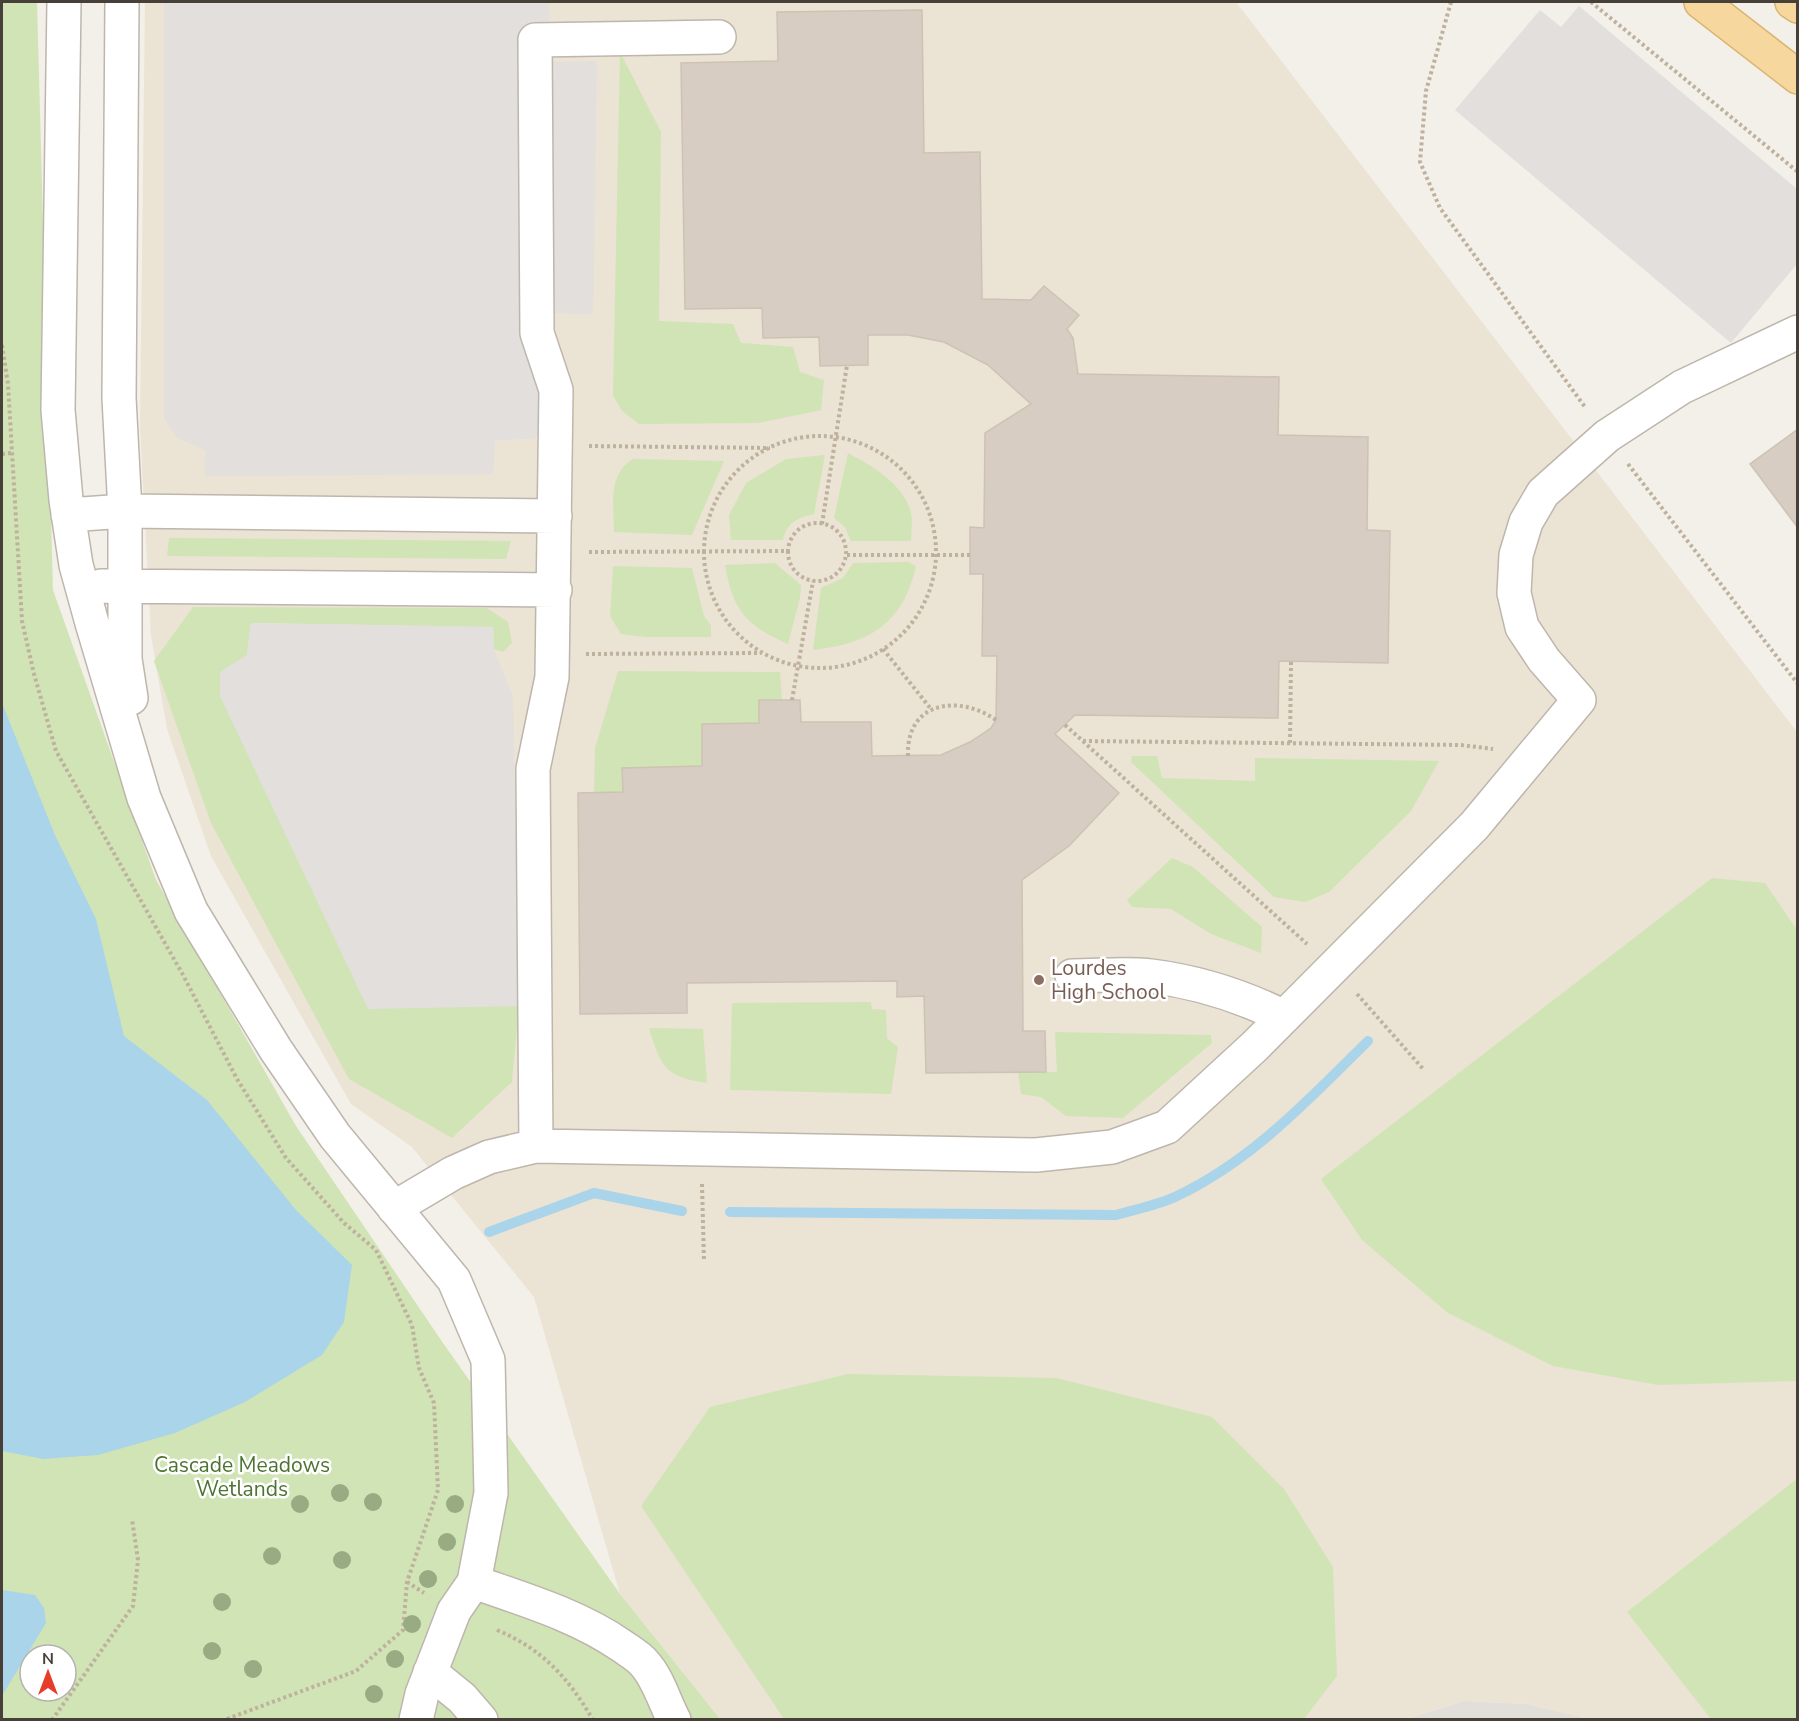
<svg xmlns="http://www.w3.org/2000/svg" width="1799" height="1721" font-family="'Nunito Sans',sans-serif">
	<style>
		.industrial { fill: #e2deda }
		.education { fill: #ebe3d4 }
		.green { fill: #d1e4b5; fill-rule: evenodd }
		.parking { fill: #e2dfdd }
		.water { fill: #aad4ea }
		.lines { fill: none; stroke-linecap: round; stroke-linejoin: round }
		.stream { stroke: #aad4ea; stroke-width: 10 }
		.building { fill: #d7cdc2; stroke: #cec2b3; stroke-width: 1.5 }
		.minor-casing { stroke: #beb6ac; stroke-width: 36 }
		.major-casing { stroke: #dab470; stroke-width: 36 }
		.path { stroke: #beb19e; stroke-width: 4; stroke-dasharray: 3 3; stroke-linecap: butt }
		.minor { stroke: #fff; stroke-width: 33 }
		.major { stroke: #f6d89f; stroke-width: 33 }
		.tree { fill: #98ab83 }
		.education-dot { fill: #8d6e63; stroke: #fff; stroke-width: 2 }
		.labels { text-anchor: middle; dominant-baseline: central; stroke-width: 5; stroke-linejoin: round; paint-order: stroke }
		.education-label { font-size: 21px; fill: #785e54; stroke: #fff; text-anchor: start }
		.park-label { font-size: 21px; fill: #4d7330; stroke: #fff }
	</style>
	<rect width="100%" height="100%" fill="#f3efe9"/>
	<path class="industrial" d="M 1464,1701 L 1526,1704 L 1590,1719 L 1403,1720 Z"/>
	<path class="education" d="M 145,2 L 1236,2 L 1797,732 L 1797,1719 L 1590,1719 L 1526,1704 L 1464,1701 L 1403,1720 L 720,1719 L 620,1594 L 534,1297 L 412,1147 L 351,1104 L 211,856 L 167,729 L 151,636 L 140,426 Z"/>
	<path class="green" d="M 2,2 L 37,2 L 53,590 L 156,880 L 296,1126 L 443,1343 L 620,1594 L 720,1719 L 2,1720 ZM 30,1655 L 66,1655 L 66,1691 L 30,1691 Z
		M 620,52 L 661,132 L 659,321 L 733,324 L 741,343 L 793,347 L 800,372 L 824,380 L 821,410 L 758,423 L 639,424 L 622,411 L 613,395 Z
		M 848,453 C 872,466 904,484 911,513 C 913,521 911,533 911,541 L 851,541 L 845,527 L 834,518 Z
		M 825,455 L 814,514 C 797,518 787,522 783,540 L 731,540 L 729,515 L 746,483 L 786,459 Z
		M 633,459 L 724,461 L 692,535 L 614,532 C 614,505 607,475 633,459 Z
		M 169,538 L 511,541 L 506,559 L 167,556 Z
		M 908,562 L 916,566 C 903,624 869,644 813,650 L 821,588 L 843,578 L 853,563 Z
		M 775,563 L 801,585 L 800,598 L 788,644 C 746,625 733,611 725,565 Z
		M 613,566 L 692,568 L 704,616 L 711,625 L 711,637 L 645,637 L 621,634 L 610,616 Z
		M 193,607 L 487,608 L 508,622 L 512,643 L 503,652 L 494,649 L 493,627 L 251,623 L 247,655 L 519,1006 L 512,1082 L 452,1138 L 349,1079 L 211,823 L 154,661 Z
		M 618,671 L 780,672 L 782,700 L 759,700 L 759,723 L 702,724 L 702,766 L 623,768 L 623,792 L 594,793 L 595,748 Z
		M 1132,756 L 1157,756 L 1162,778 L 1255,781 L 1255,758 L 1439,761 L 1411,811 L 1329,892 L 1305,902 L 1274,897 L 1131,762 Z
		M 1172,858 L 1193,867 L 1262,927 L 1261,953 L 1211,934 L 1171,909 L 1132,907 L 1127,900 Z
		M 1712,878 L 1765,883 L 1797,930 L 1797,1381 L 1658,1385 L 1553,1366 L 1448,1313 L 1362,1240 L 1321,1179 Z
		M 871,1002 L 872,1009 L 886,1010 L 887,1038 L 898,1047 L 891,1094 L 730,1090 L 732,1003 Z
		M 649,1028 L 703,1029 L 707,1083 C 665,1077 661,1067 649,1028 Z
		M 1055,1032 L 1211,1035 L 1212,1043 L 1123,1118 L 1066,1116 L 1041,1097 L 1021,1094 L 1018,1072 L 1057,1072 Z
		M 848,1374 L 1056,1378 L 1212,1417 L 1284,1489 L 1333,1567 L 1337,1676 L 1304,1719 L 784,1719 L 641,1506 L 710,1407 Z
		M 1797,1479 L 1797,1719 L 1711,1719 L 1627,1612 Z"/>
	<path class="parking" d="M 164,2 L 549,2 L 550,62 L 597,61 L 593,314 L 554,313 L 554,338 L 570,437 L 495,440 L 493,474 L 205,476 L 205,450 L 177,438 L 164,418 Z
		M 1579,6 L 1797,189 L 1797,264 L 1731,343 L 1455,110 L 1540,10 L 1561,27 Z
		M 251,623 L 493,627 L 494,649 L 513,697 L 519,1006 L 368,1009 L 220,696 L 220,672 L 247,655 Z"/>
	<path class="water" d="M 2,703 L 55,835 L 96,919 L 124,1036 L 207,1100 L 296,1210 L 352,1265 L 344,1322 L 322,1355 L 245,1402 L 175,1433 L 98,1455 L 43,1459 L 2,1451 Z
		M 2,1590 L 35,1595 L 44,1608 L 46,1623 L 2,1696 Z"/>
	<g class="lines">
		<path class="stream" d="M 730,1212 L 1116,1215 C 1136,1209 1159,1205 1177,1196 C 1253,1160 1309,1099 1368,1041
			M 489,1232 L 594,1193 L 682,1211"/>
	</g>
	<path class="building" d="M 922,10 L 924,153 L 980,152 L 982,299 L 1031,300 L 1044,286 L 1079,315 L 1067,329 L 1073,338 L 1078,374 L 1279,377 L 1278,435 L 1368,437 L 1367,530 L 1390,531 L 1388,663 L 1279,661 L 1278,718 L 1075,715 L 1055,734 L 1119,793 L 1069,846 L 1022,880 L 1023,1031 L 1045,1031 L 1046,1072 L 926,1073 L 924,996 L 897,997 L 897,981 L 687,983 L 687,1013 L 580,1014 L 578,793 L 623,792 L 622,768 L 702,766 L 702,724 L 759,723 L 759,700 L 800,700 L 801,722 L 871,722 L 872,756 L 941,755 L 970,742 L 991,728 L 996,720 L 997,656 L 982,656 L 983,574 L 970,574 L 970,527 L 984,528 L 985,433 L 1031,404 L 988,365 L 944,342 L 908,335 L 868,335 L 868,365 L 820,366 L 819,337 L 763,338 L 762,308 L 685,309 L 681,63 L 778,61 L 777,12 Z
		M 1798,429 L 1798,528 L 1750,464 Z"/>
	<g class="lines">
		<g class="minor-casing">
			<path id="minor" d="M 64,2 L 58,410 L 66,500 L 76,565 L 92,623 L 144,798 L 191,911 L 276,1050 L 335,1136 L 454,1280 L 488,1360 L 491,1493 L 474,1582 L 454,1611 L 422,1694 L 416,1720
				M 122,2 L 119,398 L 125,511 L 125,659 L 131,698
				M 68,515 L 125,511 L 555,516
				M 101,586 L 555,590
				M 1072,976 C 1098,976 1126,973 1151,976 C 1198,982 1242,996 1284,1017
				M 536,1146 L 533,769 L 552,677 L 556,390 L 537,333 L 535,40 L 719,37
				M 394,1208 L 453,1173 L 489,1157 L 536,1146 L 1036,1155 L 1112,1147 L 1167,1127 L 1255,1046 L 1474,826 L 1579,700 L 1544,660 L 1522,627 L 1514,593 L 1516,555 L 1526,522 L 1543,493 L 1607,436 L 1682,387 L 1798,332
				M 474,1582 C 525,1600 577,1615 622,1646 C 629,1651 638,1656 644,1663 C 658,1678 664,1701 674,1720
				M 430,1672 L 462,1698 L 481,1720"/>
		</g>
		<g class="major-casing">
			<path id="major" d="M 1701,2 L 1798,77
				M 1792,2 L 1798,6"/>
		</g>
		<path class="path" d="M 1451,2 L 1426,91 L 1420,162 L 1440,208 L 1585,407
			M 1591,2 L 1798,172
			M 2,345 L 8,384 L 22,621 L 34,674 L 56,751 L 183,975 L 237,1079 L 286,1158 L 344,1223 L 376,1250 L 412,1325 L 419,1368 L 434,1403 L 438,1490 L 407,1582 L 403,1630 L 356,1671 L 224,1720
			M704 552a116 116 0 1 1 232 0a116 116 0 1 1-232 0Z
			M 589,446 L 770,448
			M 2,454 L 11,453
			M 1628,464 L 1798,684
			M788 552a29 29 0 1 1 58 0a29 29 0 1 1-58 0Z
			M 822,524 L 847,365
			M 589,552 L 789,551
			M 847,555 L 970,555
			M 883,649 L 931,709
			M 586,654 L 761,653
			M 792,700 L 813,581
			M 1065,725 L 1307,944
			M 1083,741 L 1461,745 L 1493,749
			M 1290,743 L 1291,661
			M 908,756 C 906,701 959,694 996,720
			M 1357,994 L 1424,1070
			M 702,1184 L 704,1262
			M 407,1582 L 424,1593
			M 497,1630 C 542,1649 568,1677 593,1720
			M 52,1720 L 133,1606 L 138,1560 L 132,1519"/>
		<use href="#minor" class="minor"/>
		<use href="#major" class="major"/>
	</g>
	<g class="tree">
		<circle cx="340" cy="1493" r="9"/>
		<circle cx="373" cy="1502" r="9"/>
		<circle cx="300" cy="1504" r="9"/>
		<circle cx="455" cy="1504" r="9"/>
		<circle cx="447" cy="1542" r="9"/>
		<circle cx="272" cy="1556" r="9"/>
		<circle cx="342" cy="1560" r="9"/>
		<circle cx="428" cy="1579" r="9"/>
		<circle cx="222" cy="1602" r="9"/>
		<circle cx="412" cy="1624" r="9"/>
		<circle cx="212" cy="1651" r="9"/>
		<circle cx="395" cy="1659" r="9"/>
		<circle cx="253" cy="1669" r="9"/>
		<circle cx="374" cy="1694" r="9"/>
	</g>
	<circle class="education-dot" cx="1039" cy="980" r="6"/>
	<g class="labels">
		<g class="education-label">
			<text x="1051" y="968">Lourdes<tspan x="1051" dy="24">High School</tspan></text>
		</g>
		<g class="park-label">
			<text x="242" y="1465">Cascade Meadows<tspan x="242" dy="24">Wetlands</tspan></text>
		</g>
	</g>
	<rect width="1799" height="1721" fill="none" stroke="#464038" stroke-width="6"/>
	<g transform="translate(48 1673)"><circle r="28" fill="#ffffff" stroke="#b5b3af" stroke-width="1.5"/>
	<path d="M0-4.5L10 22L0 15L-10 22Z" fill="#e83c2b"/>
	<text y="-9" font-size="16" font-weight="bold" text-anchor="middle" fill="#464038">N</text>
	</g>
</svg>
